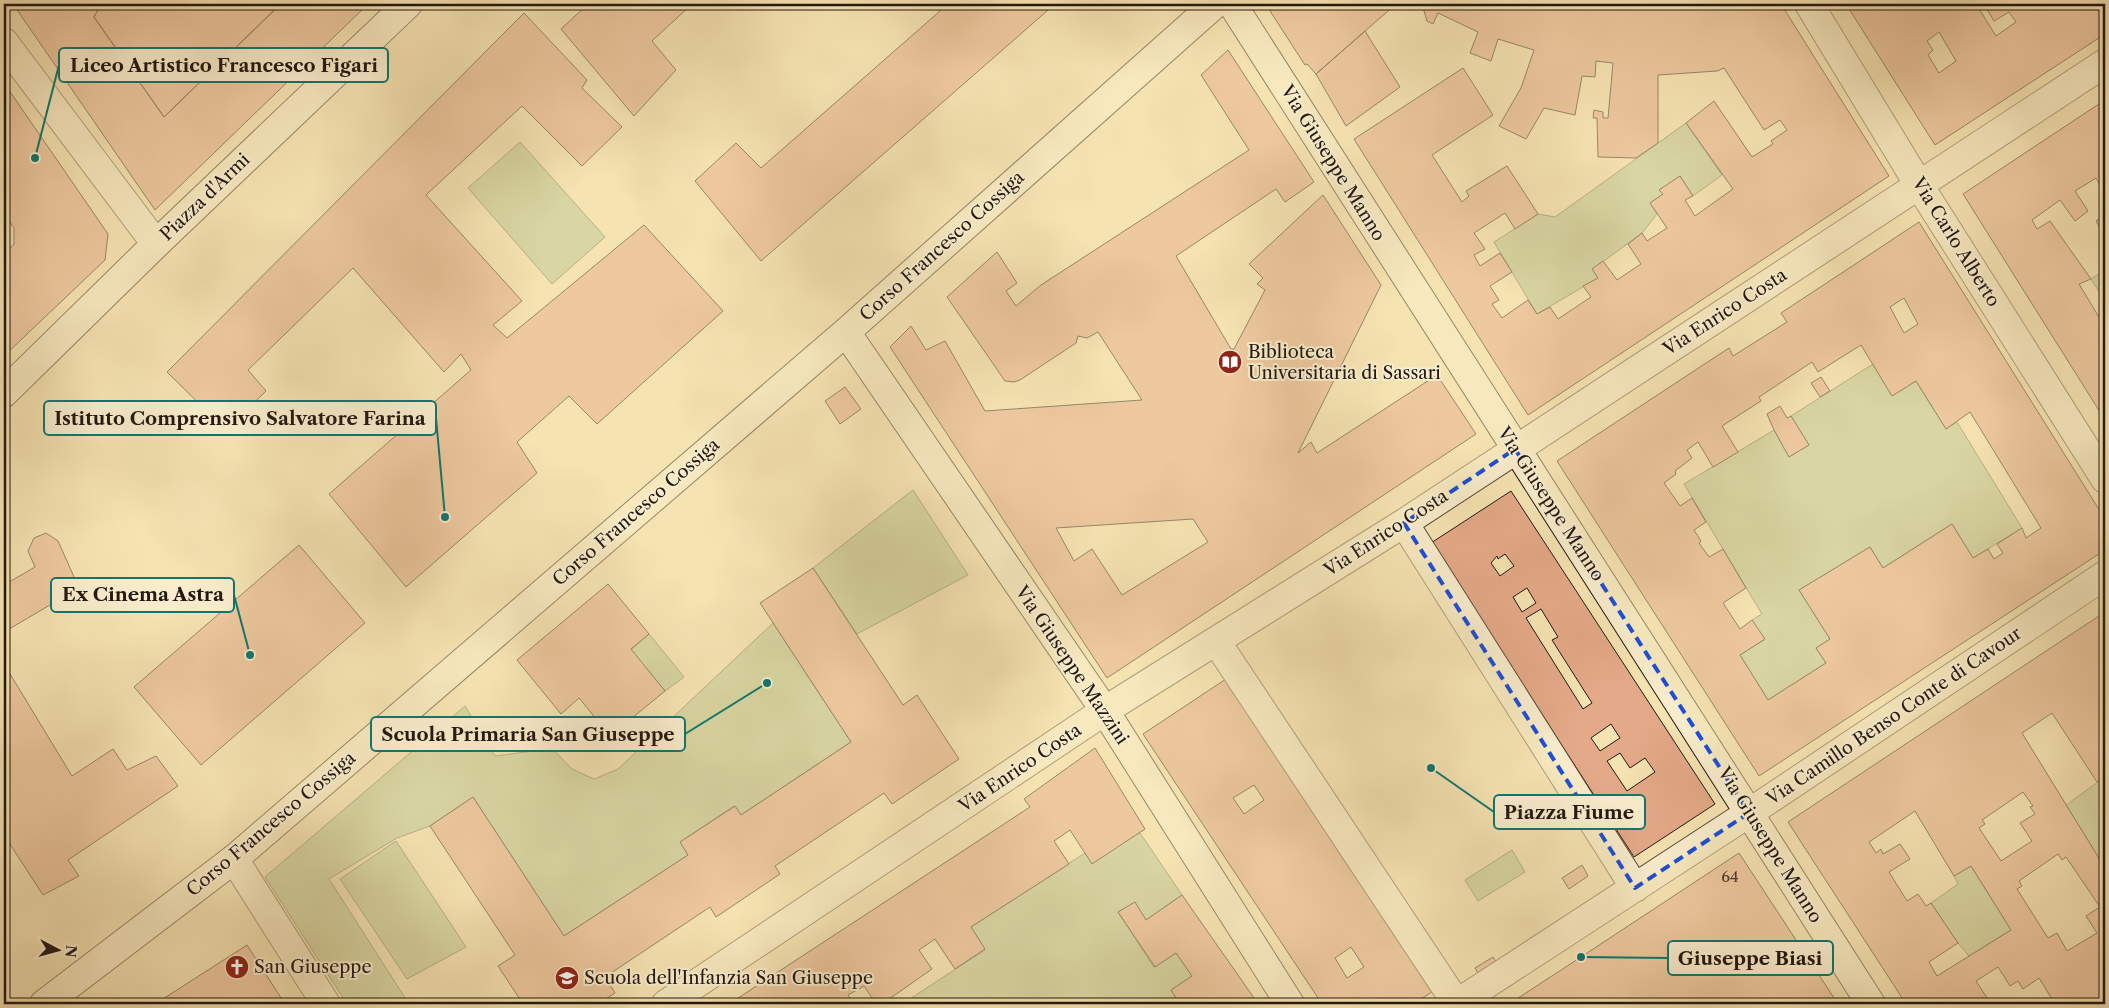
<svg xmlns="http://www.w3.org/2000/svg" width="2109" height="1008" font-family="'Libre Caslon Text',serif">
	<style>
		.green { fill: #b7c590; stroke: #6d6e50 }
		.building { fill: #e4a988; stroke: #231810; fill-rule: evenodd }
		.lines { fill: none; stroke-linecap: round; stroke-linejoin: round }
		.street-casing { stroke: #584b38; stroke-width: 30 }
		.secondary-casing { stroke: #231810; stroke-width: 30 }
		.street { stroke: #f9edcd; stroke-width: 28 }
		.secondary { stroke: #f9edcd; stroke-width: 28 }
		.marked { fill: none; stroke: #1d4ed8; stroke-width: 4; stroke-dasharray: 10 6; stroke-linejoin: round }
		.labels { text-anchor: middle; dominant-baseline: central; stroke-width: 4; stroke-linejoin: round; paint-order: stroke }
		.number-label { font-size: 15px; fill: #533c2e }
		.street-label { font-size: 18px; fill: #231810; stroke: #f9edcd }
		.poi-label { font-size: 18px; fill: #231810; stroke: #f9edcd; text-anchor: start }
		.leader { fill: none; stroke: #0f766e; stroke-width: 2 }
		.callout-dot { fill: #0f766e; stroke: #f9edcd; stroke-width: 2 }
		.callout { fill: #f9edcd; stroke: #0f766e; stroke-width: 2 }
		.callout-label { font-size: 19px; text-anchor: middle; font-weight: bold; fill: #231810 }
	</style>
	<rect width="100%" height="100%" fill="#f6e3b2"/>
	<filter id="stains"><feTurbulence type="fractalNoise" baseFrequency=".004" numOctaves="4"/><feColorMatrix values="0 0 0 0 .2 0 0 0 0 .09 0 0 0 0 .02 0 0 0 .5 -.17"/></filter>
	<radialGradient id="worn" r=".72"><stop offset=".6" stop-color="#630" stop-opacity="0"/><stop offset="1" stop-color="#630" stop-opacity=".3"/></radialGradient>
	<path class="green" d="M 1686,123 L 1722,175 L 1693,196 L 1680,176 L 1659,190 L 1663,194 L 1650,203 L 1657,214 L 1642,233 L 1593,269 L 1598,278 L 1537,314 L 1494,242 L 1538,214 L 1555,217 Z
		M 520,142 L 605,237 L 552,284 L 468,188 Z
		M 2105,270 L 2105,301 L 2091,279 Z
		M 1873,364 L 1892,396 L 1916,381 L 1946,429 L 1957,422 L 2022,528 L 1973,558 L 1952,524 L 1883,568 L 1870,547 L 1799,590 L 1830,639 L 1816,648 L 1826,663 L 1768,700 L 1740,655 L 1764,640 L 1752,620 L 1762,614 L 1684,484 L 1774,430 L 1789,457 L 1809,445 L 1791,416 Z
		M 913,490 L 968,575 L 857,634 L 813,568 Z
		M 773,623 L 851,742 L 741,815 L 734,806 L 680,842 L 688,855 L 564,936 L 473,797 L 430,826 L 397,838 L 329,879 L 409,1004 L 347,1004 L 265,877 L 465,706 L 495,756 L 534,751 L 544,740 L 572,769 L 594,779 L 618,769 Z
		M 649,634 L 684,677 L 665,691 L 631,650 Z
		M 2105,777 L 2105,868 L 2066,805 Z
		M 1140,833 L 1182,895 L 1146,920 L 1135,903 L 1118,912 L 1154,967 L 1176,953 L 1192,976 L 1171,990 L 1180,1004 L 902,1004 L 985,950 L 971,927 L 1085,853 Z
		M 396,841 L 466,947 L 407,979 L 340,879 Z
		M 1512,850 L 1525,872 L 1478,901 L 1465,880 Z
		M 1971,866 L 2011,930 L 1969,956 L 1958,943 L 1931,903 L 1958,884 L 1954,876 Z"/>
	<path class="building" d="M 13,4 L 101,4 L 94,17 L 164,117 L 281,4 L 368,4 L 155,210 Z
		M 101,4 L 269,4 L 273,11 L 164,117 L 94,17 Z
		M 588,4 L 692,4 L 652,41 L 676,70 L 634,116 L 561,29 Z
		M 948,4 L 1055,4 L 761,261 L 695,181 L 736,143 L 761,168 Z
		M 1279,4 L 1396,4 L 1316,74 L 1307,64 L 1305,65 L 1270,11 Z
		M 1422,4 L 1781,4 L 1889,176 L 1528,415 L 1354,139 L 1463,68 L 1493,115 L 1432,155 L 1462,202 L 1469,196 L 1466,191 L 1507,166 L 1538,214 L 1515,229 L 1505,213 L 1474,233 L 1485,249 L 1474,255 L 1480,266 L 1500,253 L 1512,272 L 1490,286 L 1499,300 L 1492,304 L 1502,318 L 1528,300 L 1537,314 L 1550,307 L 1558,319 L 1591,297 L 1583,286 L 1598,278 L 1592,269 L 1603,261 L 1617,280 L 1641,264 L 1628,244 L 1642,233 L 1647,241 L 1667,228 L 1650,203 L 1663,194 L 1659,190 L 1680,176 L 1693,196 L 1685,200 L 1695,216 L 1733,189 L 1686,123 L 1714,101 L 1752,157 L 1773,144 L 1771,141 L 1787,130 L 1780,120 L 1764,130 L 1724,68 L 1717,71 L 1658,75 L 1658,143 L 1636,158 L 1598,157 L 1597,118 L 1593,118 L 1594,110 L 1603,112 L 1603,118 L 1608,118 L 1613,63 L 1596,61 L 1595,77 L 1582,76 L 1575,115 L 1544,108 L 1526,139 L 1499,126 L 1521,88 L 1534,50 L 1498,39 L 1491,61 L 1470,53 L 1478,32 L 1438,13 L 1433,24 L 1427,21 Z
		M 1846,4 L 1956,4 L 1958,7 L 1963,4 L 1976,4 L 1996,36 L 2016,22 L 2009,12 L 1994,21 L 1984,4 L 2105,4 L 2105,34 L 1935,145 ZM 1939,32 L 1956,61 L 1939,73 L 1928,55 L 1933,50 L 1927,41 Z
		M 524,13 L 587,80 L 582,88 L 622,127 L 582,166 L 522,106 L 426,195 L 522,301 L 493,325 L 507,338 L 644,225 L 723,311 L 597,424 L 569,396 L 517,442 L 537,473 L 406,587 L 329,494 L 471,370 L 461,354 L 444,372 L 353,268 L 248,370 L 266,391 L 226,430 L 167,372 Z
		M 1365,31 L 1400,87 L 1346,126 L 1316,74 Z
		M 1228,50 L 1314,182 L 1285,202 L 1276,189 L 1176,256 L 1231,349 L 1234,349 L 1265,290 L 1257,284 L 1263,278 L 1249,264 L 1323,195 L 1381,285 L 1298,453 L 1311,442 L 1317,453 L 1437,375 L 1476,434 L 1107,678 L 890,347 L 911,326 L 926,350 L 945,341 L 985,411 L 1142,400 L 1098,332 L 1087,338 L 1078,336 L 1076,343 L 1020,380 L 1014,382 L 1005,381 L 947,297 L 997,252 L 1017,283 L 1006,291 L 1016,306 L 1041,285 L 1249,150 L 1201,75 ZM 1193,519 L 1208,542 L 1122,595 L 1092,549 L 1074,561 L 1056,528 Z
		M 4,83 L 108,234 L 105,260 L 4,356 L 4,255 L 14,244 L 14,228 L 4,214 Z
		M 2105,100 L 2105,194 L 2096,178 L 2075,191 L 2088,211 L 2075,221 L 2060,200 L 2032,220 L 2037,229 L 2050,221 L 2091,279 L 2079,284 L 2102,322 L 2105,318 L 2105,420 L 1963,194 Z
		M 2105,215 L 2105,238 L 2096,221 Z
		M 1919,222 L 2105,519 L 2105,550 L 1759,776 L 1557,461 L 1729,348 L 1733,356 L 1787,322 L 1781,313 ZM 1904,298 L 1918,324 L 1904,333 L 1890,307 ZM 1861,345 L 1892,396 L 1916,381 L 1946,429 L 1970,412 L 2041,528 L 2026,538 L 2022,528 L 1997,544 L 2003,553 L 1994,559 L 1988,549 L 1973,558 L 1952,524 L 1883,568 L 1870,547 L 1799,590 L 1830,639 L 1816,648 L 1826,663 L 1768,700 L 1740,655 L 1765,639 L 1752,620 L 1740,629 L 1723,603 L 1746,588 L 1723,549 L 1709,557 L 1699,543 L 1701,541 L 1694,530 L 1706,522 L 1692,498 L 1680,506 L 1664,483 L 1676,474 L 1675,471 L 1692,458 L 1687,450 L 1698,442 L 1713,467 L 1738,452 L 1722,426 L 1761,401 L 1759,397 L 1812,362 L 1818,372 Z
		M 1821,377 L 1830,391 L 1820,397 L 1811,383 Z
		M 845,387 L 861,409 L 840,424 L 825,401 Z
		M 1780,406 L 1787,418 L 1791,416 L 1809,445 L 1789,457 L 1774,430 L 1767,414 Z
		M 1511,491 L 1715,804 L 1634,857 L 1431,543 ZM 1505,554 L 1514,566 L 1500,576 L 1491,563 L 1497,556 L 1498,559 ZM 1527,588 L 1536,603 L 1522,612 L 1513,597 ZM 1541,609 L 1558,637 L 1552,640 L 1592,703 L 1583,709 L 1526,618 ZM 1611,724 L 1620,738 L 1600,751 L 1591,738 ZM 1620,753 L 1630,768 L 1645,758 L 1655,772 L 1627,791 L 1607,761 Z
		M 46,533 L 58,541 L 79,588 L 4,632 L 4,585 L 35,567 L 28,551 L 34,538 Z
		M 299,545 L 365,623 L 201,765 L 134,687 Z
		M 813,568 L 903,705 L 917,695 L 959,759 L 892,804 L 884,793 L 775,866 L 780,874 L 716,917 L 710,907 L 605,977 L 615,993 L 598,1004 L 523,1004 L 498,966 L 515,955 L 430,826 L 473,797 L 564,936 L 688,855 L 680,842 L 735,806 L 741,815 L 851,742 L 760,603 Z
		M 608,584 L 649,634 L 631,649 L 665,691 L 610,736 L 579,698 L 561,714 L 517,660 Z
		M 2105,612 L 2105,777 L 2097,782 L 2052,713 L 2022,733 L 2105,868 L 2105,1004 L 2055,1004 L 2039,978 L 2023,989 L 2018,981 L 2010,986 L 1998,967 L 1976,981 L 1991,1004 L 1906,1004 L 1788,822 ZM 2023,792 L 2033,806 L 2030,807 L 2035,814 L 2020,823 L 2032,841 L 2001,861 L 1979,828 L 1985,824 L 1982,820 ZM 1915,811 L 1954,876 L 1971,866 L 2011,930 L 1937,976 L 1929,962 L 1958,943 L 1931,903 L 1926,906 L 1918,894 L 1907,901 L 1889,872 L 1910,859 L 1900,844 L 1883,854 L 1881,849 L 1876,853 L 1869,842 ZM 2058,854 L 2062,860 L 2066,857 L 2100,907 L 2086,916 L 2097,933 L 2067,951 L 2057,933 L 2048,938 L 2017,889 L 2022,886 L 2019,881 Z
		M 4,664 L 72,776 L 113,749 L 127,770 L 156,756 L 178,786 L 68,860 L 79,876 L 43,895 L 4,835 L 4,823 L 9,820 L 9,799 L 4,802 Z
		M 1226,679 L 1432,992 L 1413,1004 L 1322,1004 L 1143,734 ZM 1254,785 L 1264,800 L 1244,814 L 1233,798 ZM 1351,947 L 1364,967 L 1347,978 L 1335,958 Z
		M 1095,748 L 1145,829 L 1092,864 L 1070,830 L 1054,841 L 1069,864 L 971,927 L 985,949 L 955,969 L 935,939 L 919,950 L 932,969 L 882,1004 L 876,1004 L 864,986 L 848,995 L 854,1004 L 729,1004 L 1030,807 L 1024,799 Z
		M 1739,853 L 1838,1004 L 1509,1004 L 1581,957 Z
		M 1582,865 L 1588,876 L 1569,889 L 1562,878 Z
		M 1182,895 L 1254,998 L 1244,1004 L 1180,1004 L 1171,990 L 1192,976 L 1176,953 L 1155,967 L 1118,912 L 1135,902 L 1146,920 Z
		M 247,945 L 285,1004 L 155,1004 L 180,988 Z
		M 1493,957 L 1499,966 L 1481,978 L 1475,968 Z"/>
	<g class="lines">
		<g class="street-casing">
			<path id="street" d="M 1809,4 L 1919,185 L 2105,479
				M 4,42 L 156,244
				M 1404,523 L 1635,888
				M 1216,641 L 1457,1004
				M 234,859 L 326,1004
				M 666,1004 L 1112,706 L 1404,523 L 2105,63
				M 1456,1004 L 1749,813 L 2105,575"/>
		</g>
		<g class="secondary-casing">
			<path id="secondary" d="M 1232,4 L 1871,1004
				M 846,332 L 1105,711 L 1290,1004
				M 4,393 L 156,244 L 408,4
				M 44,1004 L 234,859 L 846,332 L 1215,4"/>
		</g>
		<use href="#street" class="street"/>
		<use href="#secondary" class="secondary"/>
	</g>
	<path d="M0 0H2109V1008H0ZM 1515,449 L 1749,813 L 1635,888 L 1404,523 Z" fill="#f6e3b2" fill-opacity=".55" fill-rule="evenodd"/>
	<path class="marked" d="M 1515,449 L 1749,813 L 1635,888 L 1404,523 Z"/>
	<defs>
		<g id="library-disc" transform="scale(1.25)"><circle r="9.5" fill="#8f2418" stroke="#f9edcd"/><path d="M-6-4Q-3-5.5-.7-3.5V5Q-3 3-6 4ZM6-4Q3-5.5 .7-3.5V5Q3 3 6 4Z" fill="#fff"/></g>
		<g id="church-disc" transform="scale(1.25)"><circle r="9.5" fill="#8f2418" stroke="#f9edcd"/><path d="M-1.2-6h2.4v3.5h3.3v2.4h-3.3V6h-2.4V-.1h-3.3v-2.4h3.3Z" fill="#fff"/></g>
		<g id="school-disc" transform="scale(1.25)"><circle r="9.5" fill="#8f2418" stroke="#f9edcd"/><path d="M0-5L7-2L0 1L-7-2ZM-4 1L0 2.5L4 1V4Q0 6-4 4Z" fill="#fff"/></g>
	</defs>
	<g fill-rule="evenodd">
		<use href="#library-disc" x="1230" y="362"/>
		<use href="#church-disc" x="237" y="967"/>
		<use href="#school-disc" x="567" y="978"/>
	</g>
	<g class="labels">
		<g class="number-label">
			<text x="1730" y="876">64</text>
		</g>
		<g class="street-label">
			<text transform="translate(1333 163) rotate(58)">Via Giuseppe Manno</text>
			<text transform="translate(205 197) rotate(-44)">Piazza d'Armi</text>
			<text transform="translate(1956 242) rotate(58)">Via Carlo Alberto</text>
			<text transform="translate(942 246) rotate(-42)">Corso Francesco Cossiga</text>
			<text transform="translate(1725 312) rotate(-33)">Via Enrico Costa</text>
			<text transform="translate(1551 504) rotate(57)">Via Giuseppe Manno</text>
			<text transform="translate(636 512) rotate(-41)">Corso Francesco Cossiga</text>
			<text transform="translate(1386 533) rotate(-33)">Via Enrico Costa</text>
			<text transform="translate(1072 665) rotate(56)">Via Giuseppe Mazzini</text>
			<text transform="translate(1894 716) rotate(-34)">Via Camillo Benso Conte di Cavour</text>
			<text transform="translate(1020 768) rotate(-34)">Via Enrico Costa</text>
			<text transform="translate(271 824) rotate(-40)">Corso Francesco Cossiga</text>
			<text transform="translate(1770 845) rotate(58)">Via Giuseppe Manno</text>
		</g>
		<g class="poi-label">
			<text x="1248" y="352">Biblioteca<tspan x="1248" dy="21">Universitaria di Sassari</tspan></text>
			<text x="254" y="967">San Giuseppe</text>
			<text x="584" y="978">Scuola dell'Infanzia San Giuseppe</text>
		</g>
	</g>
	<path class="leader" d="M35 158L59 65M445 517L436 418M250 655L234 595M767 683L685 734M1431 768L1494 812M1581 957L1668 958"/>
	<g class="callout-dot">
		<circle cx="35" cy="158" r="5"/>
		<circle cx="445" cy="517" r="5"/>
		<circle cx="250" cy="655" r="5"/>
		<circle cx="767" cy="683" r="5"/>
		<circle cx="1431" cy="768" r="5"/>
		<circle cx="1581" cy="957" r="5"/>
	</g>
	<g class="callout">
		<rect x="59" y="48" width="329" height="34" rx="5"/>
		<rect x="44" y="401" width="392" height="34" rx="5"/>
		<rect x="51" y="578" width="183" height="34" rx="5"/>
		<rect x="371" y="717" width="314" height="34" rx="5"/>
		<rect x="1494" y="795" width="151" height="34" rx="5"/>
		<rect x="1668" y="941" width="165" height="34" rx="5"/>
	</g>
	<g class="callout-label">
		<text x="224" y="72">Liceo Artistico Francesco Figari</text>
		<text x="240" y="425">Istituto Comprensivo Salvatore Farina</text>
		<text x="143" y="601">Ex Cinema Astra</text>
		<text x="528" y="741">Scuola Primaria San Giuseppe</text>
		<text x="1569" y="819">Piazza Fiume</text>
		<text x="1750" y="965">Giuseppe Biasi</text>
	</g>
	<rect width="2109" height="1008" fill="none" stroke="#f6e3b2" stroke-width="20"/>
	<rect x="5" y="5" width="2099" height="998" fill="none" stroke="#231810" stroke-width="2.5"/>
	<rect x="10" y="10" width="2089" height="988" fill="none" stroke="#231810"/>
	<g transform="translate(58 950) rotate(96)" stroke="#f9edcd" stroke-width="4" paint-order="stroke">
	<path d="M0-4L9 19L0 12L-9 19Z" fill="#231810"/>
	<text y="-8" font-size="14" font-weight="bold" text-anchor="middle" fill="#231810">N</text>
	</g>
	<rect width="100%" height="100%" filter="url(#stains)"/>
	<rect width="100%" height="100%" fill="url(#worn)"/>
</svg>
